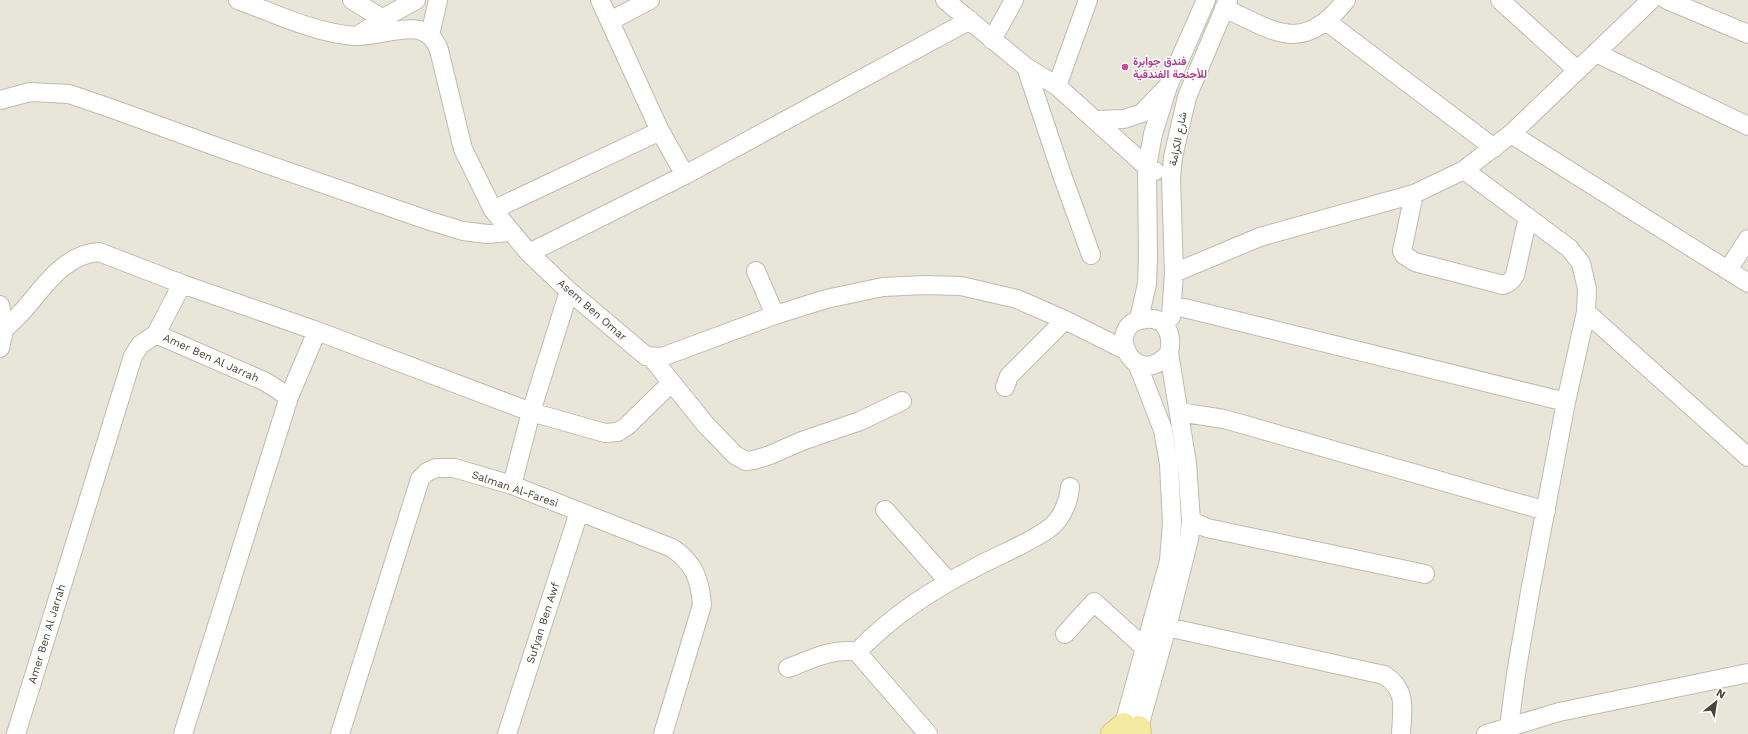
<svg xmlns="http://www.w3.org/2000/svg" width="1748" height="734" font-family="'Work Sans',Vazirmatn,sans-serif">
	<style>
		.residential { fill: #e8e5d9 }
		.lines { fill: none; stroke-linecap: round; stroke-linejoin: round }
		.minor-casing { stroke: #bfbbae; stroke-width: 20 }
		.major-casing { stroke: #dbc972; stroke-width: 24 }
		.minor { stroke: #fff; stroke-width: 18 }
		.major { stroke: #f6e9a2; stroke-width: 22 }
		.hotel-dot { fill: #d1479c; stroke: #fff; stroke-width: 1.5 }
		.labels { text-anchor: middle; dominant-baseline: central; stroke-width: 3; stroke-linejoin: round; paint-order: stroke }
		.hotel-label { font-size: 11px; font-weight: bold; fill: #b23c85; stroke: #fff; text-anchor: start }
		.street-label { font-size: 11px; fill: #484439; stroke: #fff }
	</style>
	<rect width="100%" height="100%" fill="#f4f2eb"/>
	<path class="residential" d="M 0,0 L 1748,0 L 1748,734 L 0,734 Z"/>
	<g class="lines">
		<g class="minor-casing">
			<path id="minor" d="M 238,0 C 276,14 315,33 355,36 C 372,37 404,26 419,30 C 430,33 435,40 439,50 L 463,149 L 493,210 L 529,253 L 569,291 L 646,356 L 662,357 L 775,315 L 826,299 L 883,287 L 924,285 L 961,286 L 1017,299 L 1065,320 L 1125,350
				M 352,0 L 383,19
				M 600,0 L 660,131 L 685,175
				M 945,0 L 1026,67 L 1057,86 L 1147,167 L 1155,171
				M 1500,0 L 1577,70
				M 1667,0 L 1748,34
				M 1224,8 C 1276,32 1303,55 1346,0
				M 610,21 L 650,0
				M 1326,21 L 1494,148
				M 360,34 L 387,16 L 416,0
				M 430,35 L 438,0
				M 992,40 L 1014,0
				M 1596,53 L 1748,126
				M 1026,67 L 1061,172 L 1091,255
				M 1057,86 L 1088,0
				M 0,100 L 30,92 L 69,94 L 113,109 L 223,149 L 430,221 L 463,231 L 487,234 L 511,232
				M 1096,120 L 1124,119 L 1142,113 L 1166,88
				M 1511,134 L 1748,283
				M 1464,170 L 1569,248 L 1581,263 L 1587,289 L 1586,312 L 1566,402 L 1530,592 L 1516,674 L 1509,726
				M 1414,194 L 1402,251 L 1404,255 L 1415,262 L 1503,285 C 1509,283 1512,281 1515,275 L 1528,217
				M 493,210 L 660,131
				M 529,253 L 685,175 L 970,20
				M 1728,270 L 1748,239
				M 756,271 L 775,315
				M 1174,273 L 1260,237 L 1414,194 L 1464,170 L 1511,134 L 1651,0
				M 0,305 L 4,330 L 0,348
				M 1172,305 L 1566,402
				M 1586,312 L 1748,457
				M 1171,317 L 1174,273 L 1171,178 L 1173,157 L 1187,97 L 1228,0
				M 1139,319 L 1147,284 L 1148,258 L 1147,167 L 1153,134 L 1168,86 L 1206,0
				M 4,330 C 12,321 21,314 28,305 C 47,282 67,254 99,252 L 182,284 L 317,331 L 531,412 L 605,433 L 618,432 L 627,426 L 671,383
				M 156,334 L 182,284
				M 651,357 L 706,425 L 735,455 L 746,461 L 754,460 L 770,455 L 802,441 L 860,421 L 902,401
				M 1005,387 L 1009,376 L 1065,320
				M 289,397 L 317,331
				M 1179,412 L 1224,419 L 1546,511
				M 512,485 L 531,412 L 569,291
				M 885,510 L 948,581
				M 1191,521 L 1207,528 L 1425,574
				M 1167,627 L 1384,675 C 1408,690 1402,709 1401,734
				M 1065,634 L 1094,602 L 1145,648
				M 788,668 C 810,660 833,647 857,652
				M 16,734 L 133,356 L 140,345 L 156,334 L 266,382 L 289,397 L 183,734
				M 340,734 L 420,479 L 427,472 L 436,468 L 454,468 L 512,485 L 672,548 C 694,563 700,579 702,605 L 663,734
				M 507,734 L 579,512
				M 928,734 L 857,652 C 894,614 932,590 978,566 C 1001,554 1032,542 1051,527 C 1062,518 1069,501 1070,487
				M 1118,734 L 1124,724 L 1169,561 L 1172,523 L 1169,464 L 1163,430 L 1137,363
				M 1137,734 L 1167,627 L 1189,539 L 1191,521 L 1187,463 L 1169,353 C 1173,336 1167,317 1146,319 C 1100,323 1135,394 1169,353
				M 1486,734 L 1559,712 L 1748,673"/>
		</g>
		<g class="major-casing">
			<path id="major" d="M 1139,727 L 1140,734
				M 1112,734 L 1124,724"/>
		</g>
		<use href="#minor" class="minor"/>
		<use href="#major" class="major"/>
	</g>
	<circle class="hotel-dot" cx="1125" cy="67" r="4"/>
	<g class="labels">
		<g class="hotel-label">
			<text x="1133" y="61">فندق جوابرة<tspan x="1133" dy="13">للأجنحة الفندقية</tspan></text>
		</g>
		<g class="street-label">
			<text transform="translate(1178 139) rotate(-79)">شارع الكرامة</text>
			<text transform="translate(592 310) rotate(41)">Asem Ben Omar</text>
			<text transform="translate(211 358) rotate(24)">Amer Ben Al Jarrah</text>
			<text transform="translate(515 489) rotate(19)">Salman Al-Faresi</text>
			<text transform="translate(543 623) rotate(-72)">Sufyan Ben Awf</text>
			<text transform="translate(47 634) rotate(-73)">Amer Ben Al Jarrah</text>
		</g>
	</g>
	<g transform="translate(1716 702) rotate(30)" stroke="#ffffff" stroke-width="3" paint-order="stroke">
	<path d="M0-3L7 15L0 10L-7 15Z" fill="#484439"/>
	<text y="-6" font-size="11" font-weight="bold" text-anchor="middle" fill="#484439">N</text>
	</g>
</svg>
